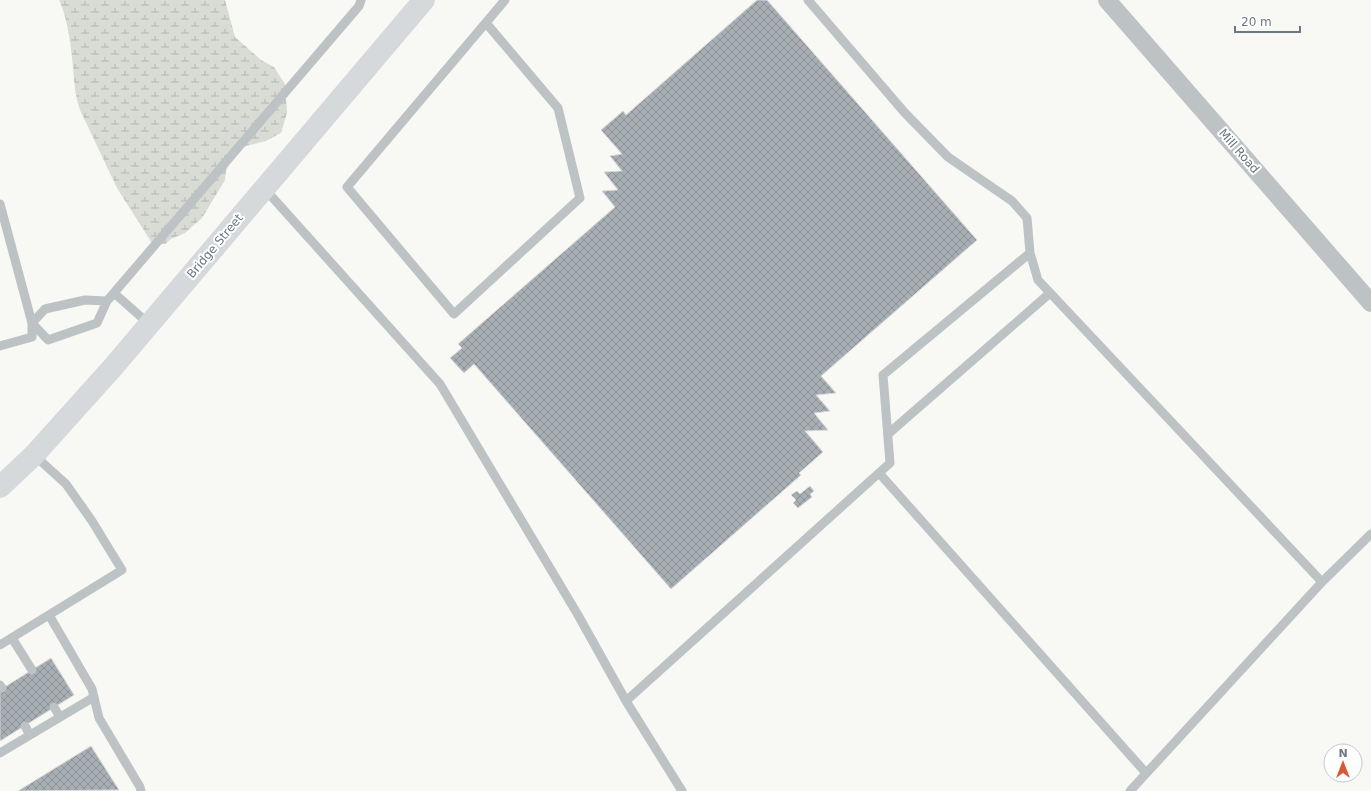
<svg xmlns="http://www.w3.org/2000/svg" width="1371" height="791" font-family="'DejaVu Sans',sans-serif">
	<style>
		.wetland { fill: url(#wetland-marsh) }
		.building { fill: url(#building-cross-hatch); stroke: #dad9d8 }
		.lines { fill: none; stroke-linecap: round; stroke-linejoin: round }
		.lane { stroke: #bdc2c5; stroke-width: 9 }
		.street { stroke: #bdc2c5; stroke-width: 18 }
		.secondary { stroke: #d5d9dc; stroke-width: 22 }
		.labels { text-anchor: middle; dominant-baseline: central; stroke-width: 4; stroke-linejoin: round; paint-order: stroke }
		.street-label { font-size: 12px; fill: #697884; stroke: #fff }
	</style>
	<defs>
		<pattern id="wetland-marsh" width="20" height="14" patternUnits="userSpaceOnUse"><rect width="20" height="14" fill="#d8dcd5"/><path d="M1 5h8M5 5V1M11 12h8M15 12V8" fill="none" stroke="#b3b7b2"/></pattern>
		<pattern id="building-cross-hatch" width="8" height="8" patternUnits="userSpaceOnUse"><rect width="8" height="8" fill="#a7afb4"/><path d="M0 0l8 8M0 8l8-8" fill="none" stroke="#8c9398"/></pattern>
	</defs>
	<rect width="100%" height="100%" fill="#f8f8f5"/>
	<path class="wetland" d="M 59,0 L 225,0 L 235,37 L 261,60 L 274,67 L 285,84 L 287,113 L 281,133 L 266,141 L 246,146 L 233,155 L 226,171 L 225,180 L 202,218 L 185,233 L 171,239 L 165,244 L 152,243 L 117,188 L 80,110 C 74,93 74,75 72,57 C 70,39 67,17 59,0 Z"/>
	<path class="building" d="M 757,0 L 767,0 L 977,240 L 821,376 L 836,393 L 816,395 L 830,411 L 814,413 L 828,430 L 805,431 L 823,452 L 799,473 L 801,475 L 671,589 L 474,364 L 464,373 L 450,358 L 462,348 L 458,344 L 615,207 L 602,191 L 618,190 L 604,172 L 622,171 L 610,156 L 622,154 L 601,130 L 623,111 L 626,115 Z
		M 810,486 L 814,491 L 810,494 L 812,497 L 798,508 L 793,503 L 796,500 L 791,495 L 797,491 L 800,494 Z
		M 51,658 L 74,695 L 0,741 L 0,690 Z
		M 91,746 L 119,790 L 18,791 Z"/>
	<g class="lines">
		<path class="lane" d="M 808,0 L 905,113 L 948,157 L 1012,201 L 1027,218 L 1030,253 L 1038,280 L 1322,582
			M 486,23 L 558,108 L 580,198 L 454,314 L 347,187 L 505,0
			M 264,188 L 440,384 L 578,615 L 626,701 L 682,791
			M 0,204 L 32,323 L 32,337 L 0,346
			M 114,293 L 149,324
			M 32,323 L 48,340 L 97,323 L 107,301 L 359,6 L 361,0
			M 32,323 L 45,309 L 85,300 L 107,301
			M 888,434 L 1050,293
			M 879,473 L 1146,773
			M 49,615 L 92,689 L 99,718 L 140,787 L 141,791
			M 12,638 L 32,670
			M 0,645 L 122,570 L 92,521 L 66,484 L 34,455
			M 0,685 L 2,688
			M 626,701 L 890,463 L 883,375 L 1030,253
			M 54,707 L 60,717
			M 25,726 L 30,735
			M 0,753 L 94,697
			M 1130,791 L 1322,582 L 1371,534"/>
		<path class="street" d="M 1107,0 L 1371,303"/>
		<path class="secondary" d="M 0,487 L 34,455 L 114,366 L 424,0"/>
	</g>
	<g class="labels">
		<g class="street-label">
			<text transform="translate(1239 151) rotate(49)">Mill Road</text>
			<text transform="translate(215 246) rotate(-50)">Bridge Street</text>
		</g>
	</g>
	<g transform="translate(1343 763)"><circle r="19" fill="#ffffff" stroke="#c3c9ce"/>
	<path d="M0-3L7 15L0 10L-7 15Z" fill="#d85935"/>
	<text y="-6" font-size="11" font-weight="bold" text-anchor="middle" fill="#697884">N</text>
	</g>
	<path d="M1235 26v6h65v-6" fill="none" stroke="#697884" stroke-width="2"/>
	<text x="1241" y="26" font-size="12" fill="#697884" stroke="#ffffff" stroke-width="3" paint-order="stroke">20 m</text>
</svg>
